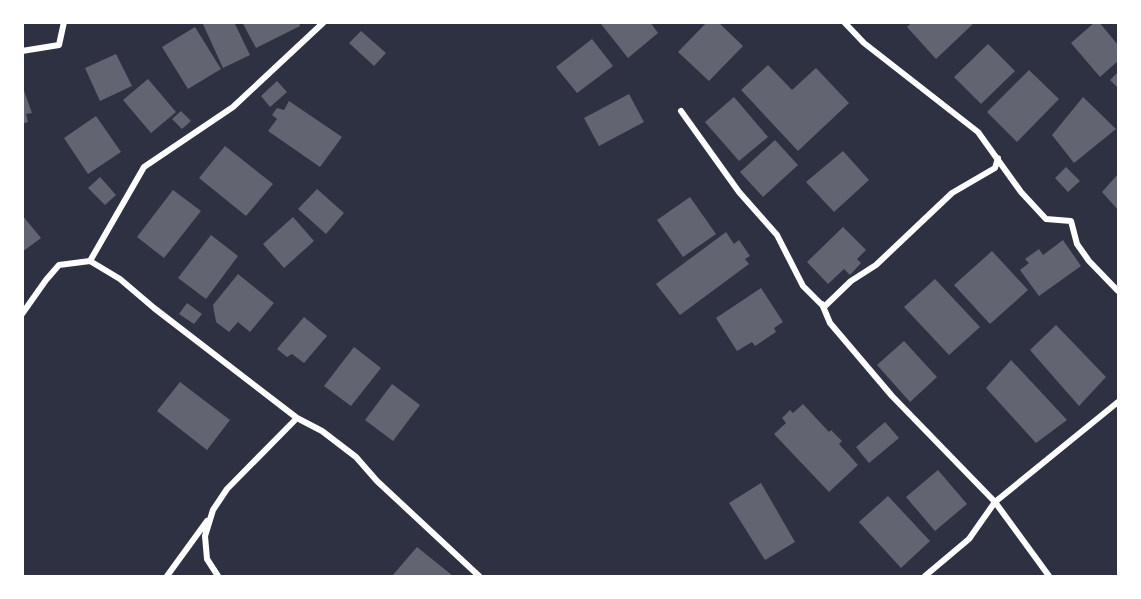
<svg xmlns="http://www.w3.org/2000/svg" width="1141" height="599" font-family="Manrope,sans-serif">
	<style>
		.building { fill: #626471 }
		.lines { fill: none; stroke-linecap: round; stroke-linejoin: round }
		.minor { stroke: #fff; stroke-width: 6 }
	</style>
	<rect width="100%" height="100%" fill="#2d3142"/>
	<path class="building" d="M 202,22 L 234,22 L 250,55 L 223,68 Z
		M 242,22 L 299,22 L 300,26 L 256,48 Z
		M 603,22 L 650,22 L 658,33 L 628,58 L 601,24 Z
		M 707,22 L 718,22 L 743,46 L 709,81 L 678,52 Z
		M 912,22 L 975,22 L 936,59 L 907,27 Z
		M 1095,22 L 1099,22 L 1118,45 L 1118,61 L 1100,77 L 1071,43 Z
		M 195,27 L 221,69 L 188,89 L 162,47 Z
		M 361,31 L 386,53 L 374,66 L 349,43 Z
		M 592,39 L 613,66 L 577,93 L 556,67 Z
		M 988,44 L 1015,71 L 981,104 L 954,77 Z
		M 116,54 L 132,86 L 100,101 L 85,68 Z
		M 768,65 L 792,90 L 816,68 L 849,103 L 798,151 L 741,90 Z
		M 1029,70 L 1059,99 L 1017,142 L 987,112 Z
		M 1118,72 L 1118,88 L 1110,80 Z
		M 148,79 L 176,112 L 151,133 L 123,100 Z
		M 277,81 L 287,92 L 270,107 L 261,96 Z
		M 22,85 L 32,113 L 26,114 L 28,122 L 22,124 Z
		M 629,94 L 644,122 L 599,146 L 584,118 Z
		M 734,97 L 768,137 L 739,161 L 705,122 Z
		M 1083,97 L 1116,129 L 1074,163 L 1052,135 Z
		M 289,101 L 342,137 L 320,167 L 268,131 L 277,119 L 272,115 L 277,108 L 284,110 Z
		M 181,111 L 191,121 L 182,129 L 172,119 Z
		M 96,116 L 121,152 L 88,174 L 64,138 Z
		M 775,140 L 798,165 L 763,197 L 740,172 Z
		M 225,146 L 273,184 L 246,216 L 199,178 Z
		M 843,151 L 869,180 L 834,212 L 806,182 Z
		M 1066,167 L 1080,181 L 1068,192 L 1055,178 Z
		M 1118,174 L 1118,210 L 1102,192 Z
		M 100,177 L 116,195 L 105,205 L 88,188 Z
		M 317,189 L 344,213 L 326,234 L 298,209 Z
		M 173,190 L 201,211 L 164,258 L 137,237 Z
		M 690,197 L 716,234 L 683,257 L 657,220 Z
		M 22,215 L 41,238 L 22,252 Z
		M 293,217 L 314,241 L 284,268 L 263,244 Z
		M 843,227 L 866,250 L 857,259 L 861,263 L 850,275 L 844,269 L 828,284 L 807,262 Z
		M 726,232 L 734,244 L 739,240 L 750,256 L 745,259 L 749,264 L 680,315 L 656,284 Z
		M 211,235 L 238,256 L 206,299 L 178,278 Z
		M 1063,240 L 1081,266 L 1039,296 L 1020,270 L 1029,263 L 1025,259 L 1039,249 L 1043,255 Z
		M 992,251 L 1028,290 L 990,324 L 954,285 Z
		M 238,274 L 274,303 L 250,332 L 238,322 L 229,332 L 216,322 L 213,305 Z
		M 935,279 L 980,327 L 949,355 L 904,307 Z
		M 761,288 L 783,322 L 774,328 L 776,332 L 755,346 L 752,342 L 737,351 L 716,318 Z
		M 187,303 L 202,314 L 194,324 L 179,314 Z
		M 304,317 L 327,336 L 304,363 L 292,354 L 287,357 L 277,349 Z
		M 1056,325 L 1106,377 L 1079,406 L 1030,350 Z
		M 904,341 L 937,377 L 910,402 L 877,365 Z
		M 354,347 L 381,368 L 351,406 L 324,386 Z
		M 1011,360 L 1067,420 L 1036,443 L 986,388 Z
		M 180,382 L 230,420 L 207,450 L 157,411 Z
		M 392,384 L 420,405 L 393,441 L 365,420 Z
		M 803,404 L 829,432 L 831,430 L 842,441 L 839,444 L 858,465 L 829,492 L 774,434 L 786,423 L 782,418 L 790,410 L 793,413 Z
		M 885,422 L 899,438 L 869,463 L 856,447 Z
		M 938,470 L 967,504 L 935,531 L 906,497 Z
		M 761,483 L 795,542 L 765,560 L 729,503 Z
		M 888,496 L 930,541 L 901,568 L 859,522 Z
		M 417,547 L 453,576 L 392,576 Z"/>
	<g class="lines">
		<path class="minor" d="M 844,22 L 864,43 L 978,132 L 1021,192 L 1046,219 L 1071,221 L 1077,244 L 1089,261 L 1118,291
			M 22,51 L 59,45 L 64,22
			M 681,111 L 739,192 L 777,235 L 803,286 L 824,307 L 851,281 L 876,265 L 952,193 L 995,168 L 998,158
			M 90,261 L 144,167 L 233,107 L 324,22
			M 822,304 L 830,323 L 892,396 L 995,502 L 969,539 L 925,576
			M 22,314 L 46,280 L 59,265 L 90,261 L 120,279 L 154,308 L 297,418 L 322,431 L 356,457 L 377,481 L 479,576
			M 167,576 L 207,521
			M 218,576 L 207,559 L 205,536 L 213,510 L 227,489 L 297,418
			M 1049,576 L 995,502 L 1118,402"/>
	</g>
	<rect width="1141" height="599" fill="none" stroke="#ffffff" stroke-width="48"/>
</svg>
